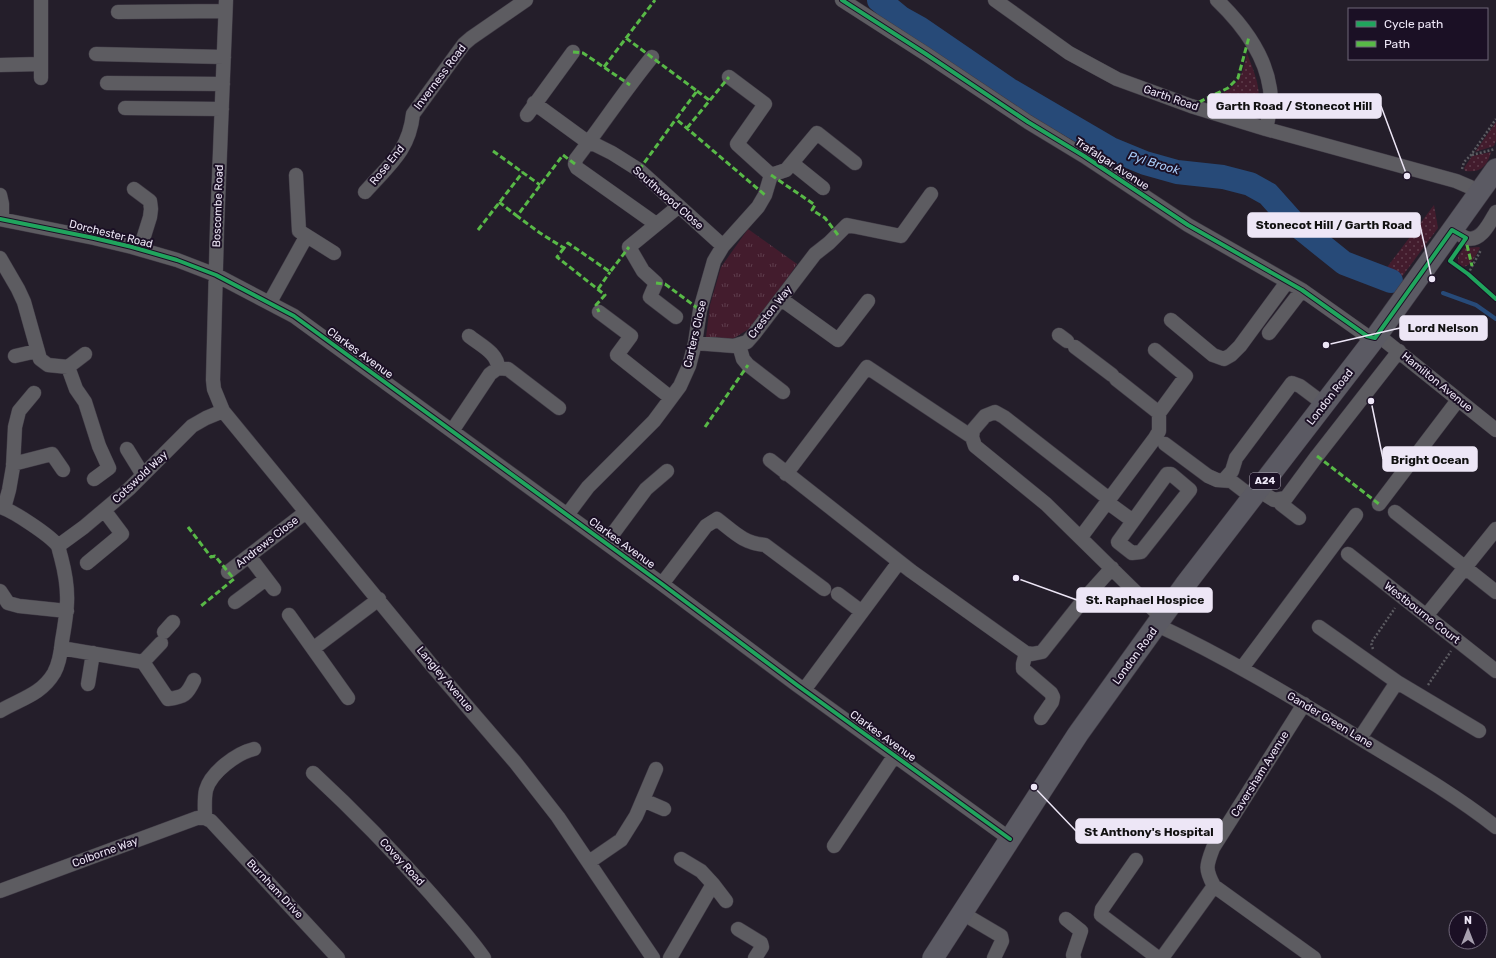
<svg xmlns="http://www.w3.org/2000/svg" width="1496" height="958" font-family="Rubik,sans-serif">
	<style>
		.grass { fill: url(#grass-dots) }
		.park { fill: url(#park-tufts) }
		.lines { fill: none; stroke-linecap: round; stroke-linejoin: round }
		.stream { stroke: #274a78; stroke-width: 4 }
		.river { stroke: #274a78; stroke-width: 24 }
		.minor-casing { stroke: #403b46; stroke-width: 15 }
		.highway-casing { stroke: #403b46; stroke-width: 22 }
		.path { stroke: #5b5a60; stroke-width: 2.5; stroke-dasharray: 2 2; stroke-linecap: butt }
		.minor { stroke: #5d5c61; stroke-width: 14 }
		.highway { stroke: #5b5a63; stroke-width: 21 }
		.quiet { stroke: #58b947; stroke-width: 3; stroke-dasharray: 6 3; stroke-linecap: butt }
		.cycleway-casing { stroke: #1b1025; stroke-width: 6 }
		.cycleway { stroke: #20a55d; stroke-width: 4 }
		.labels { text-anchor: middle; dominant-baseline: central; stroke-width: 4; stroke-linejoin: round; paint-order: stroke }
		.shield { fill: #1b1025; stroke: #aea6b7; stroke-width: 1 }
		.shield-label { font-size: 10px; font-weight: bold; fill: #ede6f6 }
		.street-label { font-size: 11px; fill: #ede6f6; stroke: #1b1025 }
		.water-label { font-size: 12px; font-style: italic; fill: #abcefb; stroke: #1b1025 }
		.leader { fill: none; stroke: #ede6f6; stroke-width: 1.5 }
		.callout-dot { fill: #ede6f6; stroke: #1b1025; stroke-width: 1.5 }
		.callout { fill: #ede6f6; stroke: #ede6f6; stroke-width: 1.5 }
		.callout-label { font-size: 12px; text-anchor: middle; font-weight: bold; fill: #111 }
	</style>
	<defs>
		<pattern id="grass-dots" width="8" height="8" patternUnits="userSpaceOnUse"><rect width="8" height="8" fill="#431c2d"/><path d="M2 2h.1M6 6h.1" fill="none" stroke="#5e3d4c" stroke-width="1.8" stroke-linecap="round"/></pattern>
		<pattern id="park-tufts" width="24" height="20" patternUnits="userSpaceOnUse"><rect width="24" height="20" fill="#431c2d"/><path d="M3 7l-1-3M5 7V3M7 7l1-3M15 17l-1-3M17 17v-4M19 17l1-3" fill="none" stroke="#5e3d4c"/></pattern>
	</defs>
	<rect width="100%" height="100%" fill="#241e2a"/>
	<path class="grass" d="M 1247,53 C 1253,70 1264,92 1256,110 L 1212,99 C 1237,87 1242,80 1247,53 Z
		M 1496,122 L 1496,141 L 1494,146 L 1475,152 Z
		M 1491,152 C 1487,167 1480,173 1465,171 L 1464,168 L 1472,156 Z
		M 1434,205 L 1438,228 L 1401,278 L 1385,270 Z
		M 1479,247 L 1480,248 C 1475,256 1471,268 1460,267 L 1458,264 L 1458,256 L 1464,248 Z"/>
	<path class="park" d="M 748,229 L 797,264 L 757,324 L 731,340 L 706,337 L 710,305 L 721,267 Z"/>
	<g class="lines">
		<path class="stream" d="M 1443,293 L 1476,305 L 1496,319"/>
		<path class="river" d="M 879,0 L 901,18 L 919,28 L 1008,89 L 1111,149 L 1145,163 L 1177,172 L 1223,177 L 1250,184 L 1268,194 L 1293,222 L 1344,263 L 1391,281"/>
		<g class="minor-casing">
			<path id="minor" d="M 226,0 L 217,228 L 213,380 L 214,389 L 223,411 L 434,668 L 515,762 L 558,817 L 653,958
				M 842,0 L 926,54 L 1028,122 L 1084,156 L 1188,225 L 1302,290 L 1367,336 L 1384,340 L 1496,430
				M 995,0 L 1069,53 L 1117,79 L 1191,106 L 1266,129 L 1456,181 L 1470,187 L 1479,193
				M 1217,0 C 1242,24 1265,53 1270,89 C 1272,102 1269,116 1266,129
				M 118,12 L 225,11
				M 96,54 L 224,57
				M 652,57 C 625,90 602,125 576,159 L 575,164 L 577,168 L 656,224
				M 0,65 L 40,64
				M 41,78 L 41,0
				M 107,83 L 223,84
				M 534,103 L 582,138 L 612,153 L 639,170 L 723,246
				M 125,108 L 222,109
				M 527,115 L 573,52
				M 792,163 L 823,188
				M 296,175 L 299,231 L 334,253
				M 771,175 L 786,170 L 817,133 L 855,163
				M 134,189 L 150,201 L 151,209 L 150,217 L 140,249
				M 365,192 C 389,165 409,151 413,114 L 464,44 L 471,38 L 526,0
				M 0,195 L 2,204 L 2,219
				M 0,219 L 94,238 L 132,247 L 177,260 L 216,275 L 294,316 L 662,584 L 797,685 L 1010,839
				M 1452,230 C 1457,232 1461,236 1466,238 C 1481,243 1490,222 1496,212
				M 0,258 L 18,289 L 24,302 L 40,359 L 48,365 L 68,367 L 76,389 L 85,402 L 99,446 L 109,468 L 94,479
				M 781,299 L 838,340 L 868,301
				M 270,302 L 306,237
				M 599,312 L 631,336 L 617,355 L 671,398
				M 676,317 L 650,297 L 656,283 L 643,271 L 629,247 L 679,206
				M 1171,320 L 1213,355 L 1224,359 L 1231,355 L 1240,346 L 1287,282
				M 1269,333 L 1302,290
				M 1059,335 L 1067,341
				M 469,336 C 480,345 498,353 498,368
				M 695,343 L 734,346 L 747,342 L 754,334 L 815,254 L 829,243 L 847,225 L 901,236 L 931,194
				M 739,345 L 743,359 L 748,365 L 783,392
				M 1075,347 L 1112,375
				M 15,356 L 37,351
				M 68,367 L 85,354
				M 1116,379 L 1159,413
				M 452,431 L 490,374 L 498,368 L 508,369 L 559,408
				M 1165,444 L 1208,476 L 1217,480 L 1231,481 L 1252,497
				M 127,449 L 143,475
				M 770,460 L 911,571 L 1026,653 L 1032,654 L 1042,652 L 1085,598 L 1112,568
				M 13,464 L 52,454 L 63,470
				M 786,474 L 867,367 L 972,437
				M 1167,474 L 1171,474 L 1190,490 L 1141,552 L 1132,553 L 1118,542 Z
				M 1224,480 L 1232,471 L 1236,458 L 1292,383 L 1300,386 L 1324,404
				M 1258,490 L 1274,500 L 1286,498 L 1317,456 L 1399,351
				M 1109,499 L 1004,417 L 995,412 L 985,416 L 973,430 L 972,437 L 975,446 L 1046,504 L 1162,618
				M 1280,499 L 1281,504 L 1299,518
				M 1107,502 L 1133,521
				M 1379,504 L 1458,400
				M 0,507 C 12,510 51,536 58,546 C 59,549 60,554 61,557 C 70,591 68,607 62,641 C 61,652 59,664 54,673 C 41,695 20,699 0,711
				M 4,508 L 9,490 L 13,467 L 15,427 L 19,411 L 34,393
				M 1395,512 L 1496,592
				M 567,515 L 588,487 L 654,421 L 680,386 L 689,366 L 695,343 L 700,310 L 714,261 L 723,246 L 758,207 L 765,195 L 771,175 L 737,144 L 765,104 L 729,77
				M 1081,537 L 1155,438 L 1159,431 L 1159,413 L 1186,376 L 1155,350
				M 606,543 L 646,489 L 667,471
				M 58,546 L 84,527 L 129,489 L 192,426 L 206,418 L 223,411
				M 1348,554 L 1496,671
				M 249,556 L 274,589
				M 87,563 L 122,534 L 104,510
				M 228,572 L 306,512
				M 662,584 L 706,526 L 717,519 C 734,532 743,543 765,545 L 824,589
				M 0,591 L 8,603 L 19,606 L 67,611
				M 838,594 L 862,612
				M 235,602 L 266,579
				M 289,615 L 348,698
				M 1426,616 L 1496,529
				M 1157,625 C 1228,658 1295,699 1361,739 C 1407,767 1454,794 1496,827
				M 1319,627 L 1397,682
				M 164,632 L 173,622
				M 61,648 L 143,662 L 168,699 C 184,697 187,695 194,680
				M 314,648 L 379,599
				M 1026,653 L 1023,664 L 1023,669 L 1051,693 L 1053,697 L 1052,702 L 1041,718
				M 143,662 L 161,643
				M 1242,668 L 1356,515
				M 88,684 L 93,653
				M 804,690 L 899,562
				M 1304,704 L 1213,848 C 1206,866 1205,869 1214,886 L 1314,958
				M 1360,738 L 1397,682 L 1479,731
				M 313,773 C 354,811 394,852 431,894 C 449,915 468,935 484,958
				M 643,800 L 664,809
				M 205,818 C 205,809 204,799 206,790 C 211,772 237,753 254,749
				M 834,846 L 895,755
				M 681,859 L 701,871 L 713,884 L 726,901
				M 1136,860 L 1102,909 L 1101,915 L 1158,958
				M 589,862 L 621,840 L 636,816 L 656,769
				M 0,891 L 197,818 L 205,818 L 211,821 L 338,958
				M 962,913 L 1001,936 L 1002,941 L 994,958
				M 1066,919 L 1081,931 L 1073,955 L 1074,958
				M 738,929 L 761,943 L 762,947 L 755,958
				M 670,958 L 713,884
				M 1162,958 L 1214,886"/>
		</g>
		<g class="highway-casing">
			<path id="highway" d="M 933,958 L 1078,734 L 1185,585 L 1375,338 L 1496,169"/>
		</g>
		<path class="path" d="M 1472,155 L 1495,149
			M 1462,169 L 1464,162 L 1471,155 L 1496,119
			M 1468,274 L 1481,250
			M 1373,649 L 1371,643 L 1395,608
			M 1428,685 L 1451,651"/>
		<use href="#minor" class="minor"/>
		<use href="#highway" class="highway"/>
		<path class="quiet" d="M 626,38 L 697,91 L 676,119 L 765,195
			M 573,52 L 583,53 L 630,85
			M 604,67 L 655,0
			M 697,91 L 709,100
			M 1191,106 L 1228,88 L 1238,78 L 1249,37
			M 687,128 L 729,77
			M 493,151 L 540,185
			M 575,164 L 563,155 L 517,216 L 540,233 L 564,248 L 568,243 L 610,272 L 629,247
			M 639,170 L 676,119
			M 771,175 L 815,205 L 812,210 L 825,218 L 838,235
			M 499,202 L 517,216
			M 478,230 L 523,172
			M 1467,245 L 1472,266
			M 564,248 L 557,257 L 605,295 L 596,305 L 599,312
			M 656,283 L 665,284 L 700,310
			M 598,289 L 610,272
			M 705,427 L 748,365
			M 1317,456 L 1379,504
			M 188,527 L 211,557 L 215,556 L 234,579 L 201,606"/>
		<g class="cycleway-casing">
			<path id="cycleway" d="M 842,0 L 926,54 L 1028,122 L 1084,156 L 1188,225 L 1302,290 L 1367,336 L 1375,338 L 1452,230 L 1466,238 L 1450,261 L 1468,274 L 1496,299
				M 0,219 L 94,238 L 132,247 L 177,260 L 216,275 L 294,316 L 662,584 L 797,685 L 1010,839"/>
		</g>
		<use href="#cycleway" class="cycleway"/>
	</g>
	<g class="labels">
		<rect class="shield" x="1250" y="473" width="30" height="16" rx="3"/>
		<g class="shield-label">
			<text x="1265" y="481">A24</text>
		</g>
		<g class="street-label">
			<text transform="translate(440 77) rotate(-53)">Inverness Road</text>
			<text transform="translate(1171 98) rotate(19)">Garth Road</text>
			<text transform="translate(1112 164) rotate(33)">Trafalgar Avenue</text>
			<text transform="translate(387 165) rotate(-51)">Rose End</text>
			<text transform="translate(668 198) rotate(41)">Southwood Close</text>
			<text transform="translate(218 206) rotate(-88)">Boscombe Road</text>
			<text transform="translate(111 234) rotate(14)">Dorchester Road</text>
			<text transform="translate(770 312) rotate(-52)">Creston Way</text>
			<text transform="translate(695 334) rotate(-77)">Carters Close</text>
			<text transform="translate(360 353) rotate(36)">Clarkes Avenue</text>
			<text transform="translate(1437 382) rotate(39)">Hamilton Avenue</text>
			<text transform="translate(1330 397) rotate(-52)">London Road</text>
			<text transform="translate(140 477) rotate(-43)">Cotswold Way</text>
			<text transform="translate(267 542) rotate(-38)">Andrews Close</text>
			<text transform="translate(622 543) rotate(36)">Clarkes Avenue</text>
			<text transform="translate(1422 613) rotate(38)">Westbourne Court</text>
			<text transform="translate(1135 656) rotate(-54)">London Road</text>
			<text transform="translate(445 679) rotate(50)">Langley Avenue</text>
			<text transform="translate(1330 720) rotate(31)">Gander Green Lane</text>
			<text transform="translate(883 736) rotate(36)">Clarkes Avenue</text>
			<text transform="translate(1260 774) rotate(-58)">Caversham Avenue</text>
			<text transform="translate(105 852) rotate(-20)">Colborne Way</text>
			<text transform="translate(402 862) rotate(47)">Covey Road</text>
			<text transform="translate(275 889) rotate(47)">Burnham Drive</text>
		</g>
		<g class="water-label">
			<text transform="translate(1154 163) rotate(17)">Pyl Brook</text>
		</g>
	</g>
	<path class="leader" d="M1407 176L1381 106M1432 279L1420 225M1326 345L1400 328M1371 401L1383 459M1016 578L1077 600M1034 787L1076 831"/>
	<g class="callout-dot">
		<circle cx="1407" cy="176" r="4"/>
		<circle cx="1432" cy="279" r="4"/>
		<circle cx="1326" cy="345" r="4"/>
		<circle cx="1371" cy="401" r="4"/>
		<circle cx="1016" cy="578" r="4"/>
		<circle cx="1034" cy="787" r="4"/>
	</g>
	<g class="callout">
		<rect x="1208" y="94" width="173" height="24" rx="4"/>
		<rect x="1248" y="213" width="172" height="24" rx="4"/>
		<rect x="1400" y="316" width="87" height="24" rx="4"/>
		<rect x="1383" y="447" width="94" height="24" rx="4"/>
		<rect x="1077" y="588" width="135" height="24" rx="4"/>
		<rect x="1076" y="819" width="146" height="24" rx="4"/>
	</g>
	<g class="callout-label">
		<text x="1294" y="110">Garth Road / Stonecot Hill</text>
		<text x="1334" y="229">Stonecot Hill / Garth Road</text>
		<text x="1443" y="332">Lord Nelson</text>
		<text x="1430" y="464">Bright Ocean</text>
		<text x="1145" y="604">St. Raphael Hospice</text>
		<text x="1149" y="836">St Anthony's Hospital</text>
	</g>
	<rect x="1348" y="8" width="140" height="52" fill="#1b1025" stroke="#6f6679"/>
	<rect x="1356" y="21" width="20" height="6" fill="#20a55d" stroke="#6f6679"/>
	<text x="1384" y="28" font-size="12" fill="#ede6f6">Cycle path</text>
	<rect x="1356" y="41" width="20" height="6" fill="#58b947" stroke="#6f6679"/>
	<text x="1384" y="48" font-size="12" fill="#ede6f6">Path</text>
	<g transform="translate(1468 930)"><circle r="19" fill="#1b1025" stroke="#6f6679"/>
	<path d="M0-3L7 15L0 10L-7 15Z" fill="#a7a0af"/>
	<text y="-6" font-size="11" font-weight="bold" text-anchor="middle" fill="#ede6f6">N</text>
	</g>
</svg>
